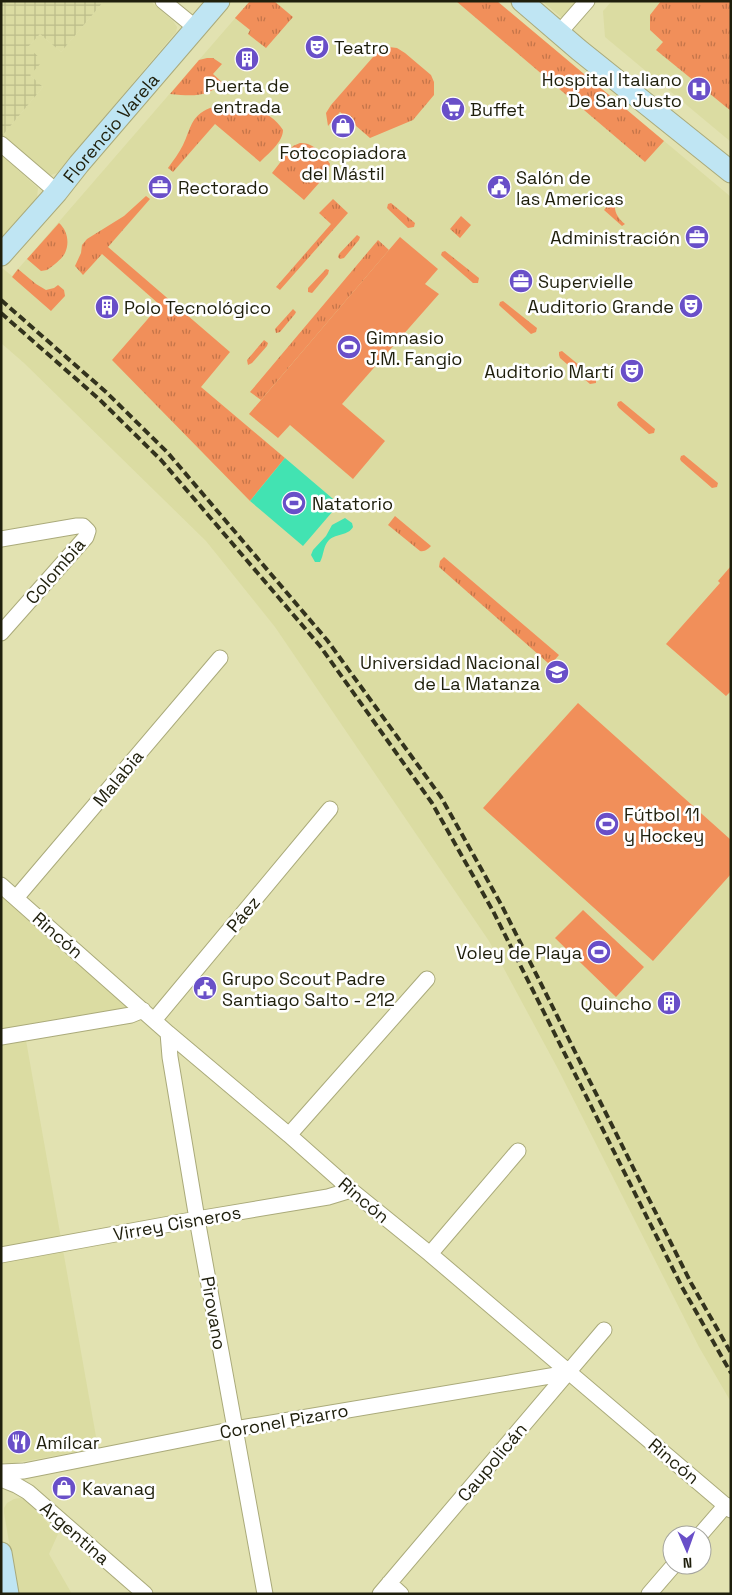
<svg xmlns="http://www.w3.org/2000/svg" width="732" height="1595" font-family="'Space Grotesk',sans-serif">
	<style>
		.built { fill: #dbdca2 }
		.industrial { fill: url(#industrial-grid) }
		.grass { fill: url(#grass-tufts) }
		.pitch { fill: #f18f5a }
		.water { fill: #42e3b2 }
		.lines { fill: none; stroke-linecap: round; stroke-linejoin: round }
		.street-casing { stroke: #aaaa7a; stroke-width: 17 }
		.secondary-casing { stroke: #aaaa7a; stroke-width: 23 }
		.street { stroke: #fff; stroke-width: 15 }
		.secondary { stroke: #bfe5f3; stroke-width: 21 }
		.rail { stroke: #33331d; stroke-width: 4; stroke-dasharray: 8 4; stroke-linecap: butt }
		.labels { text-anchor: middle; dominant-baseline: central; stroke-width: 5; stroke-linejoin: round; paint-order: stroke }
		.poi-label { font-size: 18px; fill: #1f1f0c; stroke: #fff; text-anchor: start }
		.street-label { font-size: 18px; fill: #1f1f0c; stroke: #fff }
	</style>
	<defs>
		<pattern id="industrial-grid" width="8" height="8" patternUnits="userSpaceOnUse" patternTransform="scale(1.25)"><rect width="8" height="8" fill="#dbdca2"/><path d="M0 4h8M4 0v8" fill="none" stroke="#bcbc8a"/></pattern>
		<pattern id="grass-tufts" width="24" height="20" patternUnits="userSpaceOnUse" patternTransform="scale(1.25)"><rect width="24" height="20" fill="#f18f5a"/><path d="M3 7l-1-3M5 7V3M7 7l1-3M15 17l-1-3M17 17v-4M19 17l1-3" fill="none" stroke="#c37449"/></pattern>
	</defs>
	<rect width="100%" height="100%" fill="#e2e2b1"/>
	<path class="built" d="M 104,1 L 150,1 L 173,21 L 177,27 L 176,32 L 57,173 L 51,175 L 45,173 L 2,136 L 43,87 L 30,75 L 28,47 L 40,34 L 61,52 Z
		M 250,1 L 497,1 L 731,197 L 731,1402 L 699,1347 L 558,1069 L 489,941 L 275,627 L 206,541 L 24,363 L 1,343 L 1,267 L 12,276 Z
		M 542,1 L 582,1 L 567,17 L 562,18 Z
		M 612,1 L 731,1 L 731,142 L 605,37 L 603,11 Z
		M 1,155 L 38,188 L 37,198 L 1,240 Z
		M 1,892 L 130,997 L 128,1011 L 24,1029 L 98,1448 L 9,1464 L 1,1462 Z
		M 20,1498 L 25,1499 L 58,1534 L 49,1554 L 72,1594 L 18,1594 L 4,1513 L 4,1508 L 7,1503 L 14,1499 Z"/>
	<path class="industrial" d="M 1,1 L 104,1 L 61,52 L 40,34 L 28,47 L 43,61 L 30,75 L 43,87 L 2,136 Z"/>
	<path class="grass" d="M 250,1 L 274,1 L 293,17 L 266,48 L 248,34 L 250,30 L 235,18 Z
		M 456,1 L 497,1 L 664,141 L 645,162 Z
		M 661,1 L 731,1 L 731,111 L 656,50 L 663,42 L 650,30 L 650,15 Z
		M 389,47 L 397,48 L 405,53 L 431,75 L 434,82 L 434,95 L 413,120 L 370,138 L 340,112 L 328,126 L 326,113 L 331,105 L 380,49 Z
		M 207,58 L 213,58 L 222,64 L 213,74 L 223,83 C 205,98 192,96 170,94 L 199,60 Z
		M 246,105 C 260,109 275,117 283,130 C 283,142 268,154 260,162 L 215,124 L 173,172 L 168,168 C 173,161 179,153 183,145 C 191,129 190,116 210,108 C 221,105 235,106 246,105 Z
		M 300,143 C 312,142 325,154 330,164 L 327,174 L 304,200 L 272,173 L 293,146 Z
		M 618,193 L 620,195 C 611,206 615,216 625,224 L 622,226 L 604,210 Z
		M 146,196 L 150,199 L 108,247 L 230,352 L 201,387 L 285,458 L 250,501 L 112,360 L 160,305 L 102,254 L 83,275 L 75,266 L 81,253 L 82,245 L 87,239 L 124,216 Z
		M 333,199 L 348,213 L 280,290 L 276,287 L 331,224 L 319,213 Z
		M 391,203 L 415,223 L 414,227 L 408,228 L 389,210 L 387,208 L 388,204 Z
		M 461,216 L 471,225 L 460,238 L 450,229 Z
		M 59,223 C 67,230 70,242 65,253 C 62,259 53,266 47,270 L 41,271 L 27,259 Z
		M 357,235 L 360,237 L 359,240 L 344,258 L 340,259 L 338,257 L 339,254 Z
		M 378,240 L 389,250 L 261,400 L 250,392 Z
		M 445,251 L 479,278 L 478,283 L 473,283 L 443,257 L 441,255 L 442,252 Z
		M 18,269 L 36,284 L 46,290 L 54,288 L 58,285 L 64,290 L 65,296 L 51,311 L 12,277 Z
		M 326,269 L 329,270 L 328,274 L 313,292 L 312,293 L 308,292 L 308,288 Z
		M 503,301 L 537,328 L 536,332 L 531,334 L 501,307 L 499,305 L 500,302 Z
		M 293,309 L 296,312 L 295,314 L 280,332 L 276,333 L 275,329 Z
		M 264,340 L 268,343 L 267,346 L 252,363 L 248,365 L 247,360 Z
		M 562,351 L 596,379 L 596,383 L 590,384 L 560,358 L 559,355 L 559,352 Z
		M 621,401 L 655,429 L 654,433 L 649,434 L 619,408 L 617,405 L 618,402 Z
		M 684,455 L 718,483 L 717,487 L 712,488 L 681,461 L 680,459 L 681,456 Z
		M 395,516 L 431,546 C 428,549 425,552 420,551 L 388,525 Z
		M 444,557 L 559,655 L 553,662 L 548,663 L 439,567 L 440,561 Z"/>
	<path class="pitch" d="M 400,237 L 438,269 L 425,284 L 439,294 L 342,404 L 385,441 L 353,479 L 290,425 L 278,438 L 249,414 Z
		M 731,566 L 731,691 L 726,696 L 666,644 L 720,583 L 718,581 Z
		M 578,703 L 731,840 L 731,874 L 653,961 L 483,808 Z
		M 583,910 L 644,967 L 616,997 L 555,938 Z"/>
	<path class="water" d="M 285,458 L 339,504 L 303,546 L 250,501 Z
		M 345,518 L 352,523 L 353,527 C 348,536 337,533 329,540 C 323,546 324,555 320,562 L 315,562 L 311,555 L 313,550 L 326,536 L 332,525 Z"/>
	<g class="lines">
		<g class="street-casing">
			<path id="street" d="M 163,1 L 196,28
				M 559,33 L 587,1
				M 1,144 L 57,192
				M 1,539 L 77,526 L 83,526 L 88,531 L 86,537 L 1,633
				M 1,885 L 168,1033 L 289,1135 L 351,1190 L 430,1254 L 731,1510
				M 16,898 L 220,658
				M 155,1019 L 330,809
				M 168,1033 L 170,1057 L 197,1219 L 265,1594
				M 1,1037 L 131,1015 L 143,1010
				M 289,1135 L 427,979
				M 430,1254 L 518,1151
				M 1,1255 L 197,1219 L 328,1197 L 351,1190
				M 1,1472 L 24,1471 L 235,1429 L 568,1373
				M 1,1479 L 16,1485 L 28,1492 L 145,1594
				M 700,1535 L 726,1505
				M 389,1583 L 401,1594
				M 380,1594 L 604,1330
				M 649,1594 L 674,1565"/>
		</g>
		<g class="secondary-casing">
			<g id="secondary">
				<path d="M 522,1 L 579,50 L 731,172"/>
				<path id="s1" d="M 1,255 L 57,192 L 79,164 L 219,1"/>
				<path d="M 1,1553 L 8,1594"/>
			</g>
		</g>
		<use href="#street" class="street"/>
		<use href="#secondary" class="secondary"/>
		<path class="rail" d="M 1,300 L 106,392 L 168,453 L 327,640 L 441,797 L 502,906 L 691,1283 L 731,1353
			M 1,313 L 99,399 L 161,460 L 320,646 L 432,803 L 493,911 L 682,1287 L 731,1373"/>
	</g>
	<defs>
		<g id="theatre-disc" transform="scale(1.25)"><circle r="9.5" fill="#694fc8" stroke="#fff"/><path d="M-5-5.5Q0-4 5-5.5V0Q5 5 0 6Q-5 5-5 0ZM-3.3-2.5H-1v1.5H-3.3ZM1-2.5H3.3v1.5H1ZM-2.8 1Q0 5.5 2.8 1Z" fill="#fff"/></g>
		<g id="building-disc" transform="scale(1.25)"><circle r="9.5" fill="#694fc8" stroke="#fff"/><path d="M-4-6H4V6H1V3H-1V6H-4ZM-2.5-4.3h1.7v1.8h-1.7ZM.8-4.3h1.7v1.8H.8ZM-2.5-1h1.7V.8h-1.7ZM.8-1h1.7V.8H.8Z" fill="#fff"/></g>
		<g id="hospital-disc" transform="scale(1.25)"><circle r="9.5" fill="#694fc8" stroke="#fff"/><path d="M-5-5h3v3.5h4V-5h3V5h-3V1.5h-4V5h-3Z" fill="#fff"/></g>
		<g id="supermarket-disc" transform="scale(1.25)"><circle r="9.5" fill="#694fc8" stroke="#fff"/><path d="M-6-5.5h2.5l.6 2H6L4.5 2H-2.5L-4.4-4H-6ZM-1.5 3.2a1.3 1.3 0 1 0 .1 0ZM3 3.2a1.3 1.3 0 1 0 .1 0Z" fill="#fff"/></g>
		<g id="shop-disc" transform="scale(1.25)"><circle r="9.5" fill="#694fc8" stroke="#fff"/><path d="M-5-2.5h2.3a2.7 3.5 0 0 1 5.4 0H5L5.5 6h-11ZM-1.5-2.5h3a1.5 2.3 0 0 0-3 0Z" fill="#fff"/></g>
		<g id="office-disc" transform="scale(1.25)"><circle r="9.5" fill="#694fc8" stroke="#fff"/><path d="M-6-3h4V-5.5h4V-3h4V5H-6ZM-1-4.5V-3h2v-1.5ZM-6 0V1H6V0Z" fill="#fff"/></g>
		<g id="civic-disc" transform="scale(1.25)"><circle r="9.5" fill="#694fc8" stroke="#fff"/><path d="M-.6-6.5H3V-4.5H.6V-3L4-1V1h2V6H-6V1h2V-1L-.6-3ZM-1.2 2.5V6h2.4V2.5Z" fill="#fff"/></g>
		<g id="stadium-disc" transform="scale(1.25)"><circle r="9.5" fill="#694fc8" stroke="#fff"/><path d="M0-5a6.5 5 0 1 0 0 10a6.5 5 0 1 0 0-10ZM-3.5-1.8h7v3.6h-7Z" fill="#fff"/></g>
		<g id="university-disc" transform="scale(1.25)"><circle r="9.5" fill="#694fc8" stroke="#fff"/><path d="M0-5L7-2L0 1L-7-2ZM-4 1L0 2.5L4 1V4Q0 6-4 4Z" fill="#fff"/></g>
		<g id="restaurant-disc" transform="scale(1.25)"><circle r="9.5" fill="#694fc8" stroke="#fff"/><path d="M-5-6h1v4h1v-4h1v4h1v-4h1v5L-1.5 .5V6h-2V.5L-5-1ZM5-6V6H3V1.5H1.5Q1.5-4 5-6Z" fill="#fff"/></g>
	</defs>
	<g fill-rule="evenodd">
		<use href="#theatre-disc" x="317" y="47"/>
		<use href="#building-disc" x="247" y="59"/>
		<use href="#hospital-disc" x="699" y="89"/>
		<use href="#supermarket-disc" x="453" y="109"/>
		<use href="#shop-disc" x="343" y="126"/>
		<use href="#office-disc" x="160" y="187"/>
		<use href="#civic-disc" x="499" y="187"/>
		<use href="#office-disc" x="697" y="237"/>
		<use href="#office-disc" x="521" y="281"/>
		<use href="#theatre-disc" x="691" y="306"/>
		<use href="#building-disc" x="107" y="307"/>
		<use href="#stadium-disc" x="349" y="347"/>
		<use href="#theatre-disc" x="632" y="371"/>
		<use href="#stadium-disc" x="294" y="503"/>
		<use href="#university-disc" x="557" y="672"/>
		<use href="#stadium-disc" x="607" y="824"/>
		<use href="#stadium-disc" x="599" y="952"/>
		<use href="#civic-disc" x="205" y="988"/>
		<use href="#building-disc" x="669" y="1003"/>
		<use href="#restaurant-disc" x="19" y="1442"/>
		<use href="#shop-disc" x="64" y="1488"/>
	</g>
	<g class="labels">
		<g class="poi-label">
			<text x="334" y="47">Teatro</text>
			<text x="682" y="79" text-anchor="end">Hospital Italiano<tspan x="682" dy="21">De San Justo</tspan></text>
			<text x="247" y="85" text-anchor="middle">Puerta de<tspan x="247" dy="21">entrada</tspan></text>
			<text x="470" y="109">Buffet</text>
			<text x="343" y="152" text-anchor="middle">Fotocopiadora<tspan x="343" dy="21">del Mástil</tspan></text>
			<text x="516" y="177">Salón de<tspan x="516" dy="21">las Americas</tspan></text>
			<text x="178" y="187">Rectorado</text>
			<text x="680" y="237" text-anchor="end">Administración</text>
			<text x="538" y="281">Supervielle</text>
			<text x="674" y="306" text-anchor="end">Auditorio Grande</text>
			<text x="124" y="307">Polo Tecnológico</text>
			<text x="366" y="337">Gimnasio<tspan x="366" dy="21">J.M. Fangio</tspan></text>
			<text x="614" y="371" text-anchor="end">Auditorio Martí</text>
			<text x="312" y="503">Natatorio</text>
			<text x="540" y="662" text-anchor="end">Universidad Nacional<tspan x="540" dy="21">de La Matanza</tspan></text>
			<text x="624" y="814">Fútbol 11<tspan x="624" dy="21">y Hockey</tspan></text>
			<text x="582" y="952" text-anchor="end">Voley de Playa</text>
			<text x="222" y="978">Grupo Scout Padre<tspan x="222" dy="21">Santiago Salto - 212</tspan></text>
			<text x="652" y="1003" text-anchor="end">Quincho</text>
			<text x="36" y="1442">Amílcar</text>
			<text x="82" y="1488">Kavanag</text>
		</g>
		<g class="street-label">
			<text stroke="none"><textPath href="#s1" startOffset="168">Florencio Varela</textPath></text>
			<text transform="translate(55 571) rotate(-49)">Colombia</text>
			<text transform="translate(118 778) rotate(-50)">Malabia</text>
			<text transform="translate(243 914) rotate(-50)">Páez</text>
			<text transform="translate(58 935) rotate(41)">Rincón</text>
			<text transform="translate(364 1200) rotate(40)">Rincón</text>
			<text transform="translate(177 1223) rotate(-10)">Virrey Cisneros</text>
			<text transform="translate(214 1313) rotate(80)">Pirovano</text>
			<text transform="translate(284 1421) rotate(-10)">Coronel Pizarro</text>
			<text transform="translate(674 1461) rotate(40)">Rincón</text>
			<text transform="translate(492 1462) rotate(-50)">Caupolicán</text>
			<text transform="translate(75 1533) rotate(41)">Argentina</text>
		</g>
	</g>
	<rect width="732" height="1595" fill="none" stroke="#1f1f0c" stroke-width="5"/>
	<g transform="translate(687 1550) rotate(178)"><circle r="24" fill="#ffffff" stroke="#a5a59e"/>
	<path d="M0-4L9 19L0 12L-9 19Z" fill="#694fc8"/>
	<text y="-8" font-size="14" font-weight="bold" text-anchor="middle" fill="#1f1f0c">N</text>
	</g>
</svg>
